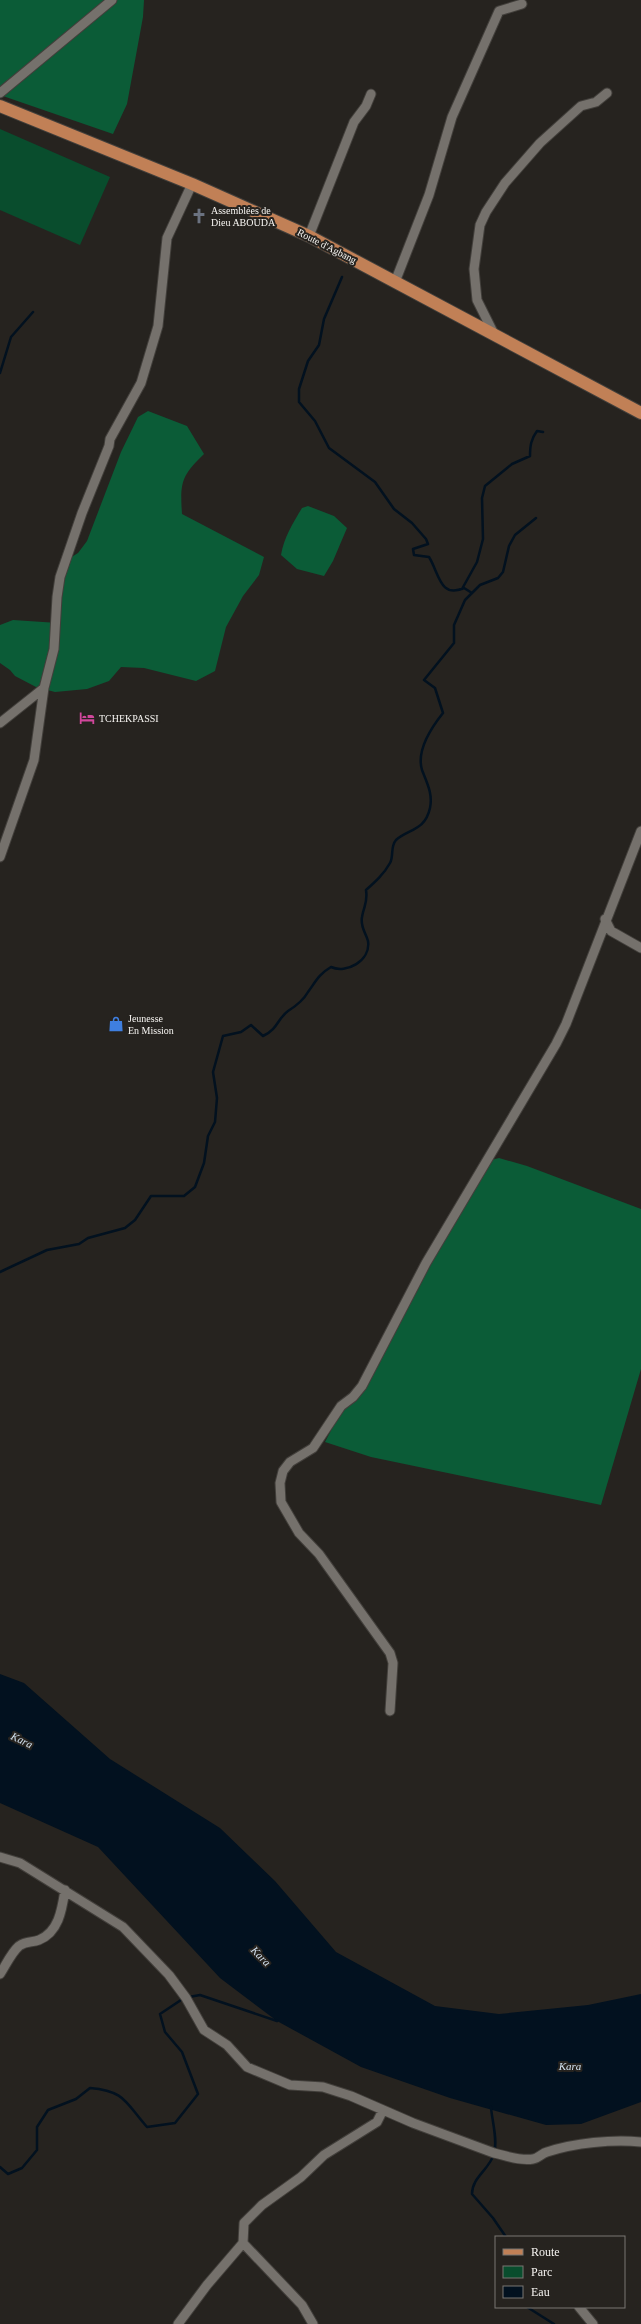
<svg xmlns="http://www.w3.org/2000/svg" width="641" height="2324" font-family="Georgia,serif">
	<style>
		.green { fill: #094d2d }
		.forest { fill: #0b5c37 }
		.water { fill: #02111f }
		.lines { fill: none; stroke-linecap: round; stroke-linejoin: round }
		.stream { stroke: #02111f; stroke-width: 2.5 }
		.minor-casing { stroke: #423f3b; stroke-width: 11 }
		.major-casing { stroke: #423f3b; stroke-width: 14 }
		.minor { stroke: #75716c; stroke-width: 9 }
		.major { stroke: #c18056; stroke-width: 12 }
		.labels { text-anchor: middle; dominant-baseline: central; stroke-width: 4; stroke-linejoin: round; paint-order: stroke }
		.poi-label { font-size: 10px; fill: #f6f4f1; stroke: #26231f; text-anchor: start }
		.street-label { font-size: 10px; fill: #f6f4f1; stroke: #26231f }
		.water-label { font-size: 11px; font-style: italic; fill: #d2e1ef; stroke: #26231f }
	</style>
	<rect width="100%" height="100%" fill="#26231f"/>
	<path class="green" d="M 0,129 L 110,177 L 80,245 L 0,210 Z"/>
	<path class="forest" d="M 0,0 L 144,0 L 143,17 L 127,104 L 113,134 L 0,95 Z
		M 148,411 L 187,426 L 204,454 C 181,476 180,483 182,514 L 264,557 L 259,575 L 243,596 L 226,627 L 215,671 L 196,681 L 144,668 L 121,667 L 109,681 L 87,689 L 55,692 L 36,687 L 15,676 L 10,670 L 0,663 L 0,625 L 13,620 L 58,623 L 60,592 L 70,558 L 78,553 L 87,541 L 121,452 L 138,417 Z
		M 308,506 L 334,516 L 347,528 L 333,561 L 324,576 L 297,569 L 281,555 C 284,537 293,523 302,508 Z
		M 499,1158 L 527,1166 L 641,1209 L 641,1369 L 601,1505 L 371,1457 L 325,1442 L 342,1409 L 355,1399 L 444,1239 L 491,1160 Z"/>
	<path class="water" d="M 0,1674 L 24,1683 L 110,1759 L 220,1828 L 275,1881 L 336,1952 L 435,2006 L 499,2014 L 588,2005 L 641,1994 L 641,2102 L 581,2124 L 546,2125 L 450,2098 L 361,2067 L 277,2021 L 220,1978 L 98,1847 L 0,1803 Z"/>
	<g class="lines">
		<path class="stream" d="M 342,277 L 324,319 L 319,345 L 308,361 L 299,389 L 299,402 L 315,421 L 329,448 L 375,482 L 394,509 L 412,523 L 426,539 L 428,544 L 413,549 L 414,555 L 429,557 C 439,573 440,599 464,588 L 472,593
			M 0,373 L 11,337 L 33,312
			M 462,589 L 477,562 L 483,539 L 482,498 L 485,486 L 512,464 L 530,456 C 530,446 531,439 537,431 L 543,432
			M 0,1272 L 47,1250 L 79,1244 L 88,1238 L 125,1228 L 135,1220 L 151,1196 L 184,1196 L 195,1187 L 204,1163 L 208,1136 L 215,1122 L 217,1098 L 213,1072 L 223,1036 L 241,1032 L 251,1025 L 263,1036 C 278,1029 278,1018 288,1011 C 296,1006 303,1001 308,992 C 316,981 319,974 331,967 C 346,974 371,961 368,941 C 366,933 360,927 362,917 C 364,905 368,903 366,890 C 375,882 384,874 390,863 C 394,856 390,847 396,840 C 408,829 425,831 430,808 C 433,794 427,783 422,770 C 416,750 431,728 443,713 L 435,688 L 424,680 L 454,643 L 454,625 L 465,600 L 480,585 L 498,578 L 503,572 L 509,546 L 515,535 L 536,518
			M 189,1997 L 200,1995 L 277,2021
			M 491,2107 C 492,2121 498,2140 494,2154 C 489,2170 472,2177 472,2194 L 493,2218 L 506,2237
			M 0,2167 L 8,2174 L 22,2168 L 37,2150 L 37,2127 L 48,2110 L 76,2099 L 90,2088 C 125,2091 125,2102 147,2127 L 175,2123 L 198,2094 L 182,2052 L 165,2032 L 160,2014 L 184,1998
			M 527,2307 L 554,2324"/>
		<g class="minor-casing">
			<path id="minor" d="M 0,93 L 112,0
				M 309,236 L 354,122 L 366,106 L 371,94
				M 395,282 L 429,195 L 452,117 L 499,11 L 522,4
				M 493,332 L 477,300 L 474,269 L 480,225 L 486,212 L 505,183 L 540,143 L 581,106 L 596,102 L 607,93
				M 0,723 L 44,688 L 54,649 L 57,597 L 60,577 L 82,513 L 109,446 L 110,439 L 141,383 L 158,326 L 167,238 L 192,184
				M 0,857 L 34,760 L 44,688
				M 605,919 L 611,931 L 641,948
				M 390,1711 L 393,1663 L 390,1653 L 319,1554 L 299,1533 L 281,1502 L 280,1483 L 283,1471 L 290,1462 L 313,1448 L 341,1406 L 353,1397 L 362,1386 L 426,1263 L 556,1044 L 566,1024 L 641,831
				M 0,1857 L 20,1863 L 123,1927 L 169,1975 L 186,1998 L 204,2030 L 227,2045 L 247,2067 L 290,2085 L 323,2087 L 351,2096 L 413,2123 L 494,2153 C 507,2156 520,2161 533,2159 C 539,2158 542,2153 547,2152 C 574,2143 613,2139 641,2142
				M 0,1974 C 6,1965 11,1953 19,1946 C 27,1940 32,1943 39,1940 C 59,1932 62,1909 65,1890
				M 243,2243 L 302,2305 L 313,2324
				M 579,2307 L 593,2324
				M 178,2324 L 207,2285 L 243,2243 L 244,2223 L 262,2205 L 301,2177 L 324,2155 L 377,2122 L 383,2110"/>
		</g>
		<g class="major-casing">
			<path id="major" d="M 0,106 L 192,184 L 309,236 L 641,413"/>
		</g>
		<use href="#minor" class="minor"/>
		<use href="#major" class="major"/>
	</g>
	<defs>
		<g id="church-bare" transform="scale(1.2)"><path d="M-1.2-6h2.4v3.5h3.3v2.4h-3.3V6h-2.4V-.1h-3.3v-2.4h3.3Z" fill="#6b7280" stroke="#26231f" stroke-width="2.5" paint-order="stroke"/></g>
		<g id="hotel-bare" transform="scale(1.2)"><path d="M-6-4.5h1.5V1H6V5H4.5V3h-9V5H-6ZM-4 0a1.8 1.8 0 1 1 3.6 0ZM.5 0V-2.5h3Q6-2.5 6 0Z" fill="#d1479c" stroke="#26231f" stroke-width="2.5" paint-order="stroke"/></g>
		<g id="shop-bare" transform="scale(1.2)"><path d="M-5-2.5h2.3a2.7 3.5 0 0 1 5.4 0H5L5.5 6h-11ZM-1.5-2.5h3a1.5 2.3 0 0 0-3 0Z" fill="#3f7fe0" stroke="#26231f" stroke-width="2.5" paint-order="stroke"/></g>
	</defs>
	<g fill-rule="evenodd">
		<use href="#church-bare" x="199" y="216"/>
		<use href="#hotel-bare" x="87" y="718"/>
		<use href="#shop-bare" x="116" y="1024"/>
	</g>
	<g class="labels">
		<g class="poi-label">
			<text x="211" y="210">Assemblées de<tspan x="211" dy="12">Dieu ABOUDA</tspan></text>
			<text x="99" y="718">TCHEKPASSI</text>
			<text x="128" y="1018">Jeunesse<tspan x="128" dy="12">En Mission</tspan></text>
		</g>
		<g class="street-label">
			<text transform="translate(327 246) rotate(27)">Route d'Agbang</text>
		</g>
		<g class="water-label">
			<text transform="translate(22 1740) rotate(26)">Kara</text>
			<text transform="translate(261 1956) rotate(46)">Kara</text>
			<text x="570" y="2066">Kara</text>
		</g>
	</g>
	<rect x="495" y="2236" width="130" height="72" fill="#26231f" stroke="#797773"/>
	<rect x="503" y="2249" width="20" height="6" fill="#c18056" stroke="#797773"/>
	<text x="531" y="2256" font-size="12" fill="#f6f4f1">Route</text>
	<rect x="503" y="2266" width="20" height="12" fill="#094d2d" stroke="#797773"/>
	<text x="531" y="2276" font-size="12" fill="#f6f4f1">Parc</text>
	<rect x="503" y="2286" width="20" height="12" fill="#02111f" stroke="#797773"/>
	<text x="531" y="2296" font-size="12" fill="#f6f4f1">Eau</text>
</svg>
